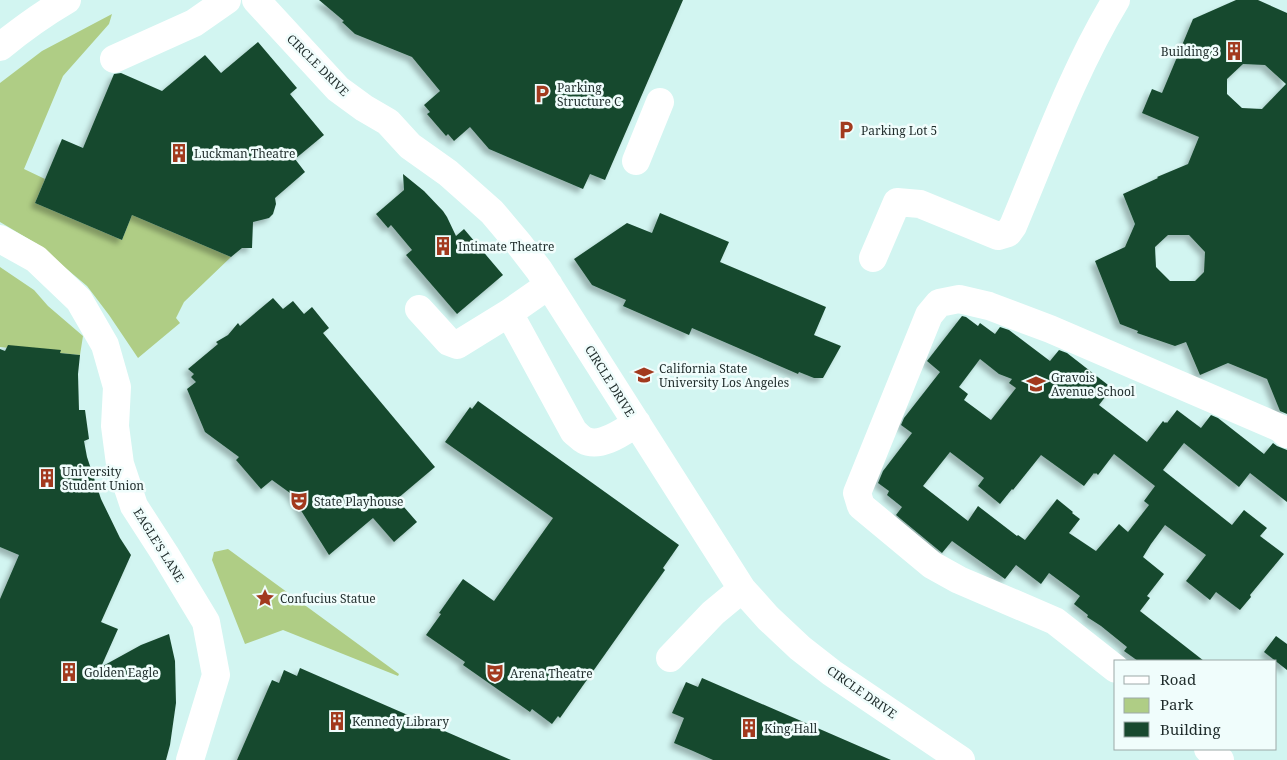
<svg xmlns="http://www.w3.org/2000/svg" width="1287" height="760" font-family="'Noto Serif',serif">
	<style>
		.green { fill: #afcd85 }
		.building { fill: #18492f; fill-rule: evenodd; filter: url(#shadow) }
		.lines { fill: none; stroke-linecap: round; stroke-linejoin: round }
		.minor { stroke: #fff; stroke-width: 28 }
		.labels { text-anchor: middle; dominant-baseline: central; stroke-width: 5; stroke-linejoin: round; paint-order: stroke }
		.poi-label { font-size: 12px; fill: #1e2b2a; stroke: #f0fdfc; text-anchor: start }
		.street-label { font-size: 12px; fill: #1e2b2a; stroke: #f0fdfc }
	</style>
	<defs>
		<filter id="shadow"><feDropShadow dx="-4.5" dy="4.5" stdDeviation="2.5" flood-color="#0004"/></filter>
	</defs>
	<rect width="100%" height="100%" fill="#d2f5f1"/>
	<path class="green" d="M 112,14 L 109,24 L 63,76 L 24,169 L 45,179 L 35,203 L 122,240 L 132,215 L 231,257 L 184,302 L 176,318 L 180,323 L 138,358 L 109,315 L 87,286 L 37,244 L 0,222 L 0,83 L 42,51 Z
		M 0,267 L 34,290 L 48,306 L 83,336 L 80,355 L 0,347 Z
		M 228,549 L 399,674 L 398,676 L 283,630 L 245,644 L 212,560 L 214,552 Z"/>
	<path class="building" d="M 319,0 L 683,0 L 605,180 L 590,174 L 583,189 L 489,149 L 470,127 L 454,141 L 448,134 L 446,136 L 427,114 L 430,112 L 424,105 L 440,91 L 412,57 L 355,34 L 342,22 L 344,21 Z
		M 1236,0 L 1258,0 L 1287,13 L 1287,414 L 1280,411 L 1267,379 L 1228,363 L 1200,375 L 1186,342 L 1175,346 L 1137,333 L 1138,331 L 1120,324 L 1095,261 L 1125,247 L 1135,224 L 1123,194 L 1158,178 L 1157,177 L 1188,164 L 1199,137 L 1142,113 L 1152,89 L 1162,93 L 1193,19 ZM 1243,64 L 1265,65 L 1286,84 L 1262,109 L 1242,108 L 1227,94 L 1227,79 ZM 1168,235 L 1189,235 L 1205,252 L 1204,272 L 1195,281 L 1170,281 L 1156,267 L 1155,247 Z
		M 258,42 L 297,88 L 290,94 L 324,135 L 295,159 L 305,172 L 275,198 L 276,204 L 273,214 L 269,218 L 253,222 L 252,248 L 242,248 L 231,257 L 132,215 L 122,240 L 35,203 L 62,139 L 83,148 L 114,74 L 121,73 L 162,91 L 205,55 L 221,73 Z
		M 403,174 L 424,191 L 443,211 L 447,217 L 456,236 L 464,229 L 503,275 L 457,314 L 406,255 L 412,250 L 391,225 L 388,228 L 376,214 L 404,190 Z
		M 660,213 L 729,242 L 720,262 L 826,307 L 814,335 L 841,346 L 823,378 L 814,378 L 799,372 L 798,374 L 692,328 L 689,335 L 623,306 L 626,300 L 592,285 L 574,259 L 627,223 L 652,233 Z
		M 273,298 L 283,309 L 293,301 L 304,314 L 312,307 L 329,328 L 323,333 L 435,467 L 397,499 L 417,522 L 394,542 L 373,518 L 329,555 L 290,493 L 272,480 L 261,489 L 236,460 L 239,457 L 205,432 L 187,389 L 196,382 L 191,377 L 194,374 L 188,369 L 218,344 L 216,342 L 228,335 L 238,323 L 240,326 Z
		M 962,316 L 966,317 L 978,326 L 980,323 L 995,334 L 1000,327 L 1009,330 L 1050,361 L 1059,350 L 1067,353 L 1112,388 L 1099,405 L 1147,442 L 1163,421 L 1165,423 L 1166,422 L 1167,423 L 1177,410 L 1201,428 L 1211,415 L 1218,418 L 1264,454 L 1273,443 L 1277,446 L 1287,450 L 1287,502 L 1250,473 L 1239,487 L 1184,443 L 1163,470 L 1232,525 L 1244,510 L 1267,528 L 1260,536 L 1284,554 L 1250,595 L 1251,597 L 1240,610 L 1216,592 L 1210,600 L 1186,581 L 1206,555 L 1165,525 L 1151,544 L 1143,557 L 1164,574 L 1147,596 L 1150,598 L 1140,611 L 1204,661 L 1138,661 L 1124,651 L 1127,647 L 1101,626 L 1087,617 L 1088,615 L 1074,604 L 1080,596 L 1049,573 L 1041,584 L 1016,565 L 1005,579 L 952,541 L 942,553 L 896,515 L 902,507 L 887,495 L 889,491 L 878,483 L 883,471 L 912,433 L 901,425 L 904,418 L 940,372 L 927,361 ZM 980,359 L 999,374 L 1012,379 L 1009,383 L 1016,388 L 991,420 L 964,400 L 968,394 L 959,387 ZM 950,452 L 984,478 L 978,486 L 1000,504 L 1012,489 L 1013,490 L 1041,455 L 1084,486 L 1094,473 L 1095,474 L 1096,473 L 1098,475 L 1114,454 L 1155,486 L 1144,501 L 1149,505 L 1128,532 L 1119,524 L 1096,551 L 1069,533 L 1080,519 L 1072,513 L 1073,512 L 1057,499 L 1025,540 L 1018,535 L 1017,536 L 978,506 L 968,521 L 923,486 Z
		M 8,345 L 61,350 L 60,353 L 80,355 L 78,374 L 79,410 L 85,410 L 89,439 L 84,441 L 87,457 L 101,499 L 120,538 L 131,555 L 101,622 L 118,629 L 101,667 L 141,645 L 169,634 L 175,661 L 176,703 L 170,745 L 166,760 L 0,760 L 0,599 L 19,555 L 0,547 L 0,349 L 5,351 Z
		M 478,401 L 679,545 L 663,568 L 665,570 L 642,602 L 560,718 L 558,716 L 552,724 L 532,709 L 530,712 L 463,665 L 465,662 L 426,635 L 441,614 L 439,613 L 463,579 L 494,601 L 553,518 L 445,442 L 470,407 L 472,409 Z
		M 1276,636 L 1287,644 L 1287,670 L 1264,652 Z
		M 300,668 L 511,760 L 237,760 L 272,680 L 279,683 L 284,670 L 297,676 Z
		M 702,678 L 891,760 L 713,760 L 693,751 L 674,743 L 684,718 L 672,713 L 686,682 L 698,687 Z"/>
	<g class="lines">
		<path class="minor" d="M 256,0 L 338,89 L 364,108 L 388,122 L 410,146 L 448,173 L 492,212 L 519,244 L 539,270 L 562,306 L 742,589 L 768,618 L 800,648 L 832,673 L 961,760
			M 0,47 C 21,30 43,14 67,0
			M 114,59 L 194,23 L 227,0
			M 636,161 L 660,102
			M 0,239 L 36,259 L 79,300 L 105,345 L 117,387 L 115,426 L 120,464 L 134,506 L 165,554 L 206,622 L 216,675 L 190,760
			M 873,258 L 897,202 L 920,204 L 998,236 L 1008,233 L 1013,226 C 1045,150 1073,71 1116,0
			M 419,309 L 449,342 L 457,345 L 509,313 L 549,285
			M 509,313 L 574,432 C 577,434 580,438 584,440 C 600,449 623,432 637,423
			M 670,658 L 713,613 L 742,589
			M 1116,669 L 1055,621 L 959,580 L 932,565 L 861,506 L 857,493 L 929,315 L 939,303 L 959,299 L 989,306 L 1050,329 L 1280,428 L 1287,434
			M 1208,749 L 1220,760"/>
	</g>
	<defs>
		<g id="building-bare" transform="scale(1.5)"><path d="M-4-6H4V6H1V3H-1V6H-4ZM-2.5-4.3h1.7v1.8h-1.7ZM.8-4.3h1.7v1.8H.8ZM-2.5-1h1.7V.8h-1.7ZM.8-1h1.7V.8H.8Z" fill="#a23a1e" stroke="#f0fdfc" stroke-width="2.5" paint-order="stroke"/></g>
		<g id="parking-bare" transform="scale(1.5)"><path d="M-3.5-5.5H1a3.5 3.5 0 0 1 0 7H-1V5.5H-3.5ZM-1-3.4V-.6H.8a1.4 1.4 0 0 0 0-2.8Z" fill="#a23a1e" stroke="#f0fdfc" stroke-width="2.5" paint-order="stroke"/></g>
		<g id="university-bare" transform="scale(1.5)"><path d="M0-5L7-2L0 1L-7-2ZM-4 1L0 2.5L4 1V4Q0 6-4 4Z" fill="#a23a1e" stroke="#f0fdfc" stroke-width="2.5" paint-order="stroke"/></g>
		<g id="school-bare" transform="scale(1.5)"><path d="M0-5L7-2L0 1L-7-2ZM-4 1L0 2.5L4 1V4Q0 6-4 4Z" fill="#a23a1e" stroke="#f0fdfc" stroke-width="2.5" paint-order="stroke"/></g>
		<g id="theatre-bare" transform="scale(1.5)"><path d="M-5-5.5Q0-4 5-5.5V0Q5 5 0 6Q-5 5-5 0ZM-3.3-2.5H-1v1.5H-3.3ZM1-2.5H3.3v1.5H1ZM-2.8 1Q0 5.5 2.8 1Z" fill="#a23a1e" stroke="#f0fdfc" stroke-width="2.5" paint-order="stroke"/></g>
		<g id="sight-bare" transform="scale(1.5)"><path d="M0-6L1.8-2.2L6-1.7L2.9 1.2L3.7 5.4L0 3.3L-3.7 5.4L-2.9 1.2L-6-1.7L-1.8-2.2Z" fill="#a23a1e" stroke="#f0fdfc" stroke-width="2.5" paint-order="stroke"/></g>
	</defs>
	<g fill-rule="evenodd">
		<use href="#building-bare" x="1234" y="51"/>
		<use href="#parking-bare" x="542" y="94"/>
		<use href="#parking-bare" x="846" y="130"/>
		<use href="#building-bare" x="179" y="153"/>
		<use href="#building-bare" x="443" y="246"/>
		<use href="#university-bare" x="644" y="375"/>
		<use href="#school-bare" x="1036" y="384"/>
		<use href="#building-bare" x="47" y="478"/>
		<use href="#theatre-bare" x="299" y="501"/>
		<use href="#sight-bare" x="265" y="598"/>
		<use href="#building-bare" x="69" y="672"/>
		<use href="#theatre-bare" x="495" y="673"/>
		<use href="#building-bare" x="337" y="721"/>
		<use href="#building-bare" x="749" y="728"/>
	</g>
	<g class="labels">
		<g class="poi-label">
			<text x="1219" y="51" text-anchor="end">Building 3</text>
			<text x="557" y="87">Parking<tspan x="557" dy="14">Structure C</tspan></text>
			<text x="861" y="130">Parking Lot 5</text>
			<text x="194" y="153">Luckman Theatre</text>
			<text x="458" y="246">Intimate Theatre</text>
			<text x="659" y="368">California State<tspan x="659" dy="14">University Los Angeles</tspan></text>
			<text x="1051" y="377">Gravois<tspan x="1051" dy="14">Avenue School</tspan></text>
			<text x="62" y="471">University<tspan x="62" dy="14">Student Union</tspan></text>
			<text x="314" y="501">State Playhouse</text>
			<text x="280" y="598">Confucius Statue</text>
			<text x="84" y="672">Golden Eagle</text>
			<text x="510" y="673">Arena Theatre</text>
			<text x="352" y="721">Kennedy Library</text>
			<text x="764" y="728">King Hall</text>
		</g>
		<g class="street-label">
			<text transform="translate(318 65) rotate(45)">CIRCLE DRIVE</text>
			<text transform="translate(610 381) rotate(58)">CIRCLE DRIVE</text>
			<text transform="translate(159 545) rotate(58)">EAGLE'S LANE</text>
			<text transform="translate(862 692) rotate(35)">CIRCLE DRIVE</text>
		</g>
	</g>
	<rect x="1114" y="660" width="162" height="90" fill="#f0fdfc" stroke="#9ca9a8"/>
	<rect x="1124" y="676" width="25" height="8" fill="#ffffff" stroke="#9ca9a8"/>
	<text x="1160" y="685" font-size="15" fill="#1e2b2a">Road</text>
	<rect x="1124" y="698" width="25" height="15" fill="#afcd85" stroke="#9ca9a8"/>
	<text x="1160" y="710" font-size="15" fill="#1e2b2a">Park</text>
	<rect x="1124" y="722" width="25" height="15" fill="#18492f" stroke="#9ca9a8"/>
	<text x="1160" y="735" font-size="15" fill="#1e2b2a">Building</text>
</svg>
